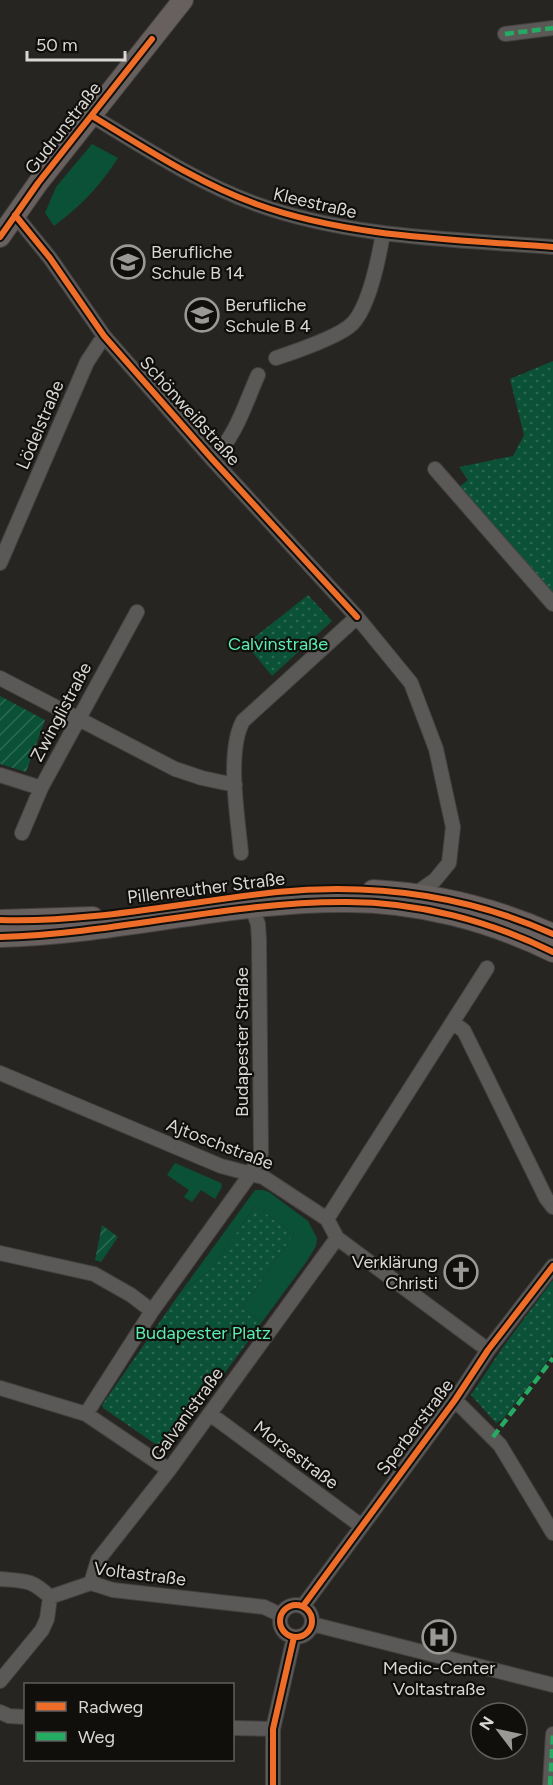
<svg xmlns="http://www.w3.org/2000/svg" width="553" height="1785" font-family="Figtree,sans-serif">
	<style>
		.grass { fill: #0a5138 }
		.park { fill: url(#park-dots) }
		.garden { fill: url(#garden-furrows) }
		.lines { fill: none; stroke-linecap: round; stroke-linejoin: round }
		.street-casing { stroke: #444240; stroke-width: 16 }
		.secondary-casing { stroke: #444240; stroke-width: 22 }
		.street { stroke: #5b5957; stroke-width: 14 }
		.secondary { stroke: #67605f; stroke-width: 20 }
		.quiet { stroke: #26ab63; stroke-width: 4.5; stroke-dasharray: 9 4.5; stroke-linecap: butt }
		.cycleway-casing { stroke: #100f0c; stroke-width: 10 }
		.cycleway { stroke: #ee6e29; stroke-width: 6 }
		.labels { text-anchor: middle; dominant-baseline: central; stroke-width: 4.5; stroke-linejoin: round; paint-order: stroke }
		.street-label { font-size: 18px; fill: #d9d7d3; stroke: #100f0c }
		.poi-label { font-size: 18px; fill: #d9d7d3; stroke: #100f0c; text-anchor: start }
		.park-label { font-size: 18px; fill: #5aefb1; stroke: #100f0c }
	</style>
	<defs>
		<pattern id="park-dots" width="8" height="8" patternUnits="userSpaceOnUse" patternTransform="scale(1.5)"><rect width="8" height="8" fill="#0a5138"/><path d="M2 2h.1M6 6h.1" fill="none" stroke="#2d6954" stroke-width="1.8" stroke-linecap="round"/></pattern>
		<pattern id="garden-furrows" width="10" height="10" patternUnits="userSpaceOnUse" patternTransform="scale(1.5)"><rect width="10" height="10" fill="#0a5138"/><path d="M-1 1l2-2M0 10L10 0M9 11l2-2" fill="none" stroke="#2d6954"/></pattern>
	</defs>
	<rect width="100%" height="100%" fill="#272522"/>
	<path class="grass" d="M 92,144 L 118,158 C 99,187 82,205 54,226 L 45,213 L 56,187 Z
		M 175,1163 L 221,1183 L 222,1187 L 215,1199 L 201,1190 L 192,1202 L 184,1197 L 189,1190 L 167,1175 Z
		M 255,1190 L 263,1190 L 269,1192 L 308,1221 L 317,1238 L 316,1246 L 307,1261 L 262,1322 L 242,1308 L 294,1234 L 255,1206 L 211,1270 L 180,1293 Z"/>
	<path class="park" d="M 553,361 L 553,593 L 459,487 L 468,480 L 459,467 L 513,456 L 524,435 L 510,379 Z
		M 308,595 L 332,621 L 272,676 L 246,644 Z
		M 255,1206 L 294,1234 L 242,1308 L 262,1322 L 169,1449 L 164,1450 L 103,1408 L 102,1405 L 180,1293 L 211,1270 Z
		M 553,1280 L 553,1354 L 503,1419 L 496,1423 L 471,1395 L 503,1347 Z"/>
	<path class="garden" d="M 0,696 L 45,720 L 26,772 L 0,764 Z
		M 102,1225 L 118,1237 L 101,1262 L 95,1260 Z"/>
	<g class="lines">
		<g class="street-casing">
			<path id="street" d="M 505,34 L 553,28
				M 92,116 C 145,148 198,183 256,204 C 350,238 454,239 553,247
				M 15,215 L 50,258 L 104,336 L 212,459 L 357,617 L 411,683 L 436,749 L 453,827 L 449,863 L 435,880 L 415,894
				M 276,358 C 294,352 339,337 352,324 C 369,307 379,257 383,233
				M 212,459 C 236,437 245,404 258,375
				M 435,469 L 553,604
				M 0,563 L 87,362 L 104,336
				M 0,678 L 175,769 L 202,778 L 235,785
				M 0,775 L 41,788
				M 22,833 L 41,788 L 137,612
				M 241,853 C 238,818 226,752 243,721 L 357,617
				M 453,1022 L 464,1031 L 546,1198 L 553,1207
				M 0,1073 L 221,1166 L 263,1177 L 327,1219 L 337,1238 L 488,1350
				M 327,1219 L 487,968
				M 0,1253 L 94,1274 L 131,1295 L 152,1311
				M 0,1388 L 86,1414 L 169,1470
				M 455,1400 L 500,1445 L 553,1533
				M 86,1414 L 152,1311 L 250,1175 L 261,1153 L 259,940 L 258,924 L 252,908
				M 210,1414 L 360,1525
				M 0,1579 C 25,1581 31,1579 50,1597 L 91,1583 L 113,1590 L 264,1607 L 281,1615
				M 91,1583 L 98,1560 L 169,1470 L 337,1238
				M280 1621a16 16 0 1 1 32 0a16 16 0 1 1-32 0Z
				M 303,1606 L 455,1400 L 488,1350 L 553,1266
				M 312,1624 L 553,1685
				M 0,1681 L 42,1630 L 47,1619 L 50,1597
				M 0,1712 L 9,1716 L 26,1717
				M 232,1728 L 273,1729
				M 273,1785 L 273,1729 L 294,1637
				M 550,1785 L 553,1734"/>
		</g>
		<g class="secondary-casing">
			<path id="secondary" d="M 0,237 L 38,183 L 183,0
				M 373,890 C 435,893 497,909 553,934
				M 0,920 L 93,917
				M 0,937 C 117,934 231,901 347,902 C 418,902 490,921 553,952"/>
		</g>
		<use href="#street" class="street"/>
		<use href="#secondary" class="secondary"/>
		<path class="quiet" d="M 505,34 L 553,28
			M 493,1437 L 553,1358
			M 550,1785 L 553,1734"/>
		<g class="cycleway-casing">
			<path id="cycleway" d="M 92,116 C 145,148 198,183 256,204 C 350,238 454,239 553,247
				M 15,215 L 50,258 L 104,336 L 212,459 L 357,617
				M 0,237 L 38,183 L 152,39
				M 0,920 C 93,923 184,902 277,892 C 371,883 466,895 553,934
				M 0,937 C 117,934 231,901 347,902 C 418,902 490,921 553,952
				M280 1621a16 16 0 1 1 32 0a16 16 0 1 1-32 0Z
				M 303,1606 L 455,1400 L 488,1350 L 553,1266
				M 273,1785 L 273,1729 L 294,1637"/>
		</g>
		<use href="#cycleway" class="cycleway"/>
	</g>
	<defs>
		<g id="school-ring" transform="scale(1.725)"><circle r="9.5" fill="#100f0c" stroke="#9b9995" stroke-width="1.5"/><path d="M0-5L7-2L0 1L-7-2ZM-4 1L0 2.5L4 1V4Q0 6-4 4Z" fill="#9b9995"/></g>
		<g id="church-ring" transform="scale(1.725)"><circle r="9.5" fill="#100f0c" stroke="#9b9995" stroke-width="1.5"/><path d="M-1.2-6h2.4v3.5h3.3v2.4h-3.3V6h-2.4V-.1h-3.3v-2.4h3.3Z" fill="#9b9995"/></g>
		<g id="hospital-ring" transform="scale(1.725)"><circle r="9.5" fill="#100f0c" stroke="#9b9995" stroke-width="1.5"/><path d="M-5-5h3v3.5h4V-5h3V5h-3V1.5h-4V5h-3Z" fill="#9b9995"/></g>
	</defs>
	<g fill-rule="evenodd">
		<use href="#school-ring" x="128" y="262"/>
		<use href="#school-ring" x="202" y="315"/>
		<use href="#church-ring" x="461" y="1272"/>
		<use href="#hospital-ring" x="439" y="1637"/>
	</g>
	<g class="labels">
		<g class="street-label">
			<text transform="translate(63 128) rotate(-52)">Gudrunstraße</text>
			<text transform="translate(315 203) rotate(13)">Kleestraße</text>
			<text transform="translate(190 411) rotate(48)">Schönweißstraße</text>
			<text transform="translate(40 425) rotate(-67)">Lödelstraße</text>
			<text transform="translate(61 712) rotate(-62)">Zwinglistraße</text>
			<text transform="translate(206 888) rotate(-7)">Pillenreuther Straße</text>
			<text transform="translate(242 1042) rotate(-90)">Budapester Straße</text>
			<text transform="translate(220 1144) rotate(21)">Ajtoschstraße</text>
			<text transform="translate(187 1414) rotate(-54)">Galvanistraße</text>
			<text transform="translate(415 1427) rotate(-53)">Sperberstraße</text>
			<text transform="translate(296 1455) rotate(37)">Morsestraße</text>
			<text transform="translate(140 1574) rotate(7)">Voltastraße</text>
		</g>
		<g class="poi-label">
			<text x="151" y="252">Berufliche<tspan x="151" dy="21">Schule B 14</tspan></text>
			<text x="225" y="305">Berufliche<tspan x="225" dy="21">Schule B 4</tspan></text>
			<text x="438" y="1262" text-anchor="end">Verklärung<tspan x="438" dy="21">Christi</tspan></text>
			<text x="439" y="1668" text-anchor="middle">Medic-Center<tspan x="439" dy="21">Voltastraße</tspan></text>
		</g>
		<g class="park-label">
			<text x="278" y="644">Calvinstraße</text>
			<text x="203" y="1333">Budapester Platz</text>
		</g>
	</g>
	<rect x="24" y="1683" width="210" height="78" fill="#100f0c" stroke="#605f5c" stroke-width="1.5"/>
	<rect x="36" y="1702" width="30" height="9" fill="#ee6e29" stroke="#605f5c" stroke-width="1.5"/>
	<text x="78" y="1713" font-size="18" fill="#d9d7d3">Radweg</text>
	<rect x="36" y="1732" width="30" height="9" fill="#26ab63" stroke="#605f5c" stroke-width="1.5"/>
	<text x="78" y="1743" font-size="18" fill="#d9d7d3">Weg</text>
	<g transform="translate(499 1731) rotate(302)"><circle r="28" fill="#100f0c" stroke="#605f5c" stroke-width="1.5"/>
	<path d="M0-4.5L10 22L0 15L-10 22Z" fill="#9b9995"/>
	<text y="-9" font-size="16" font-weight="bold" text-anchor="middle" fill="#d9d7d3">N</text>
	</g>
	<path d="M27 51v9h98v-9" fill="none" stroke="#d9d7d3" stroke-width="3"/>
	<text x="36" y="51" font-size="18" fill="#d9d7d3" stroke="#100f0c" stroke-width="4.5" paint-order="stroke">50 m</text>
</svg>
